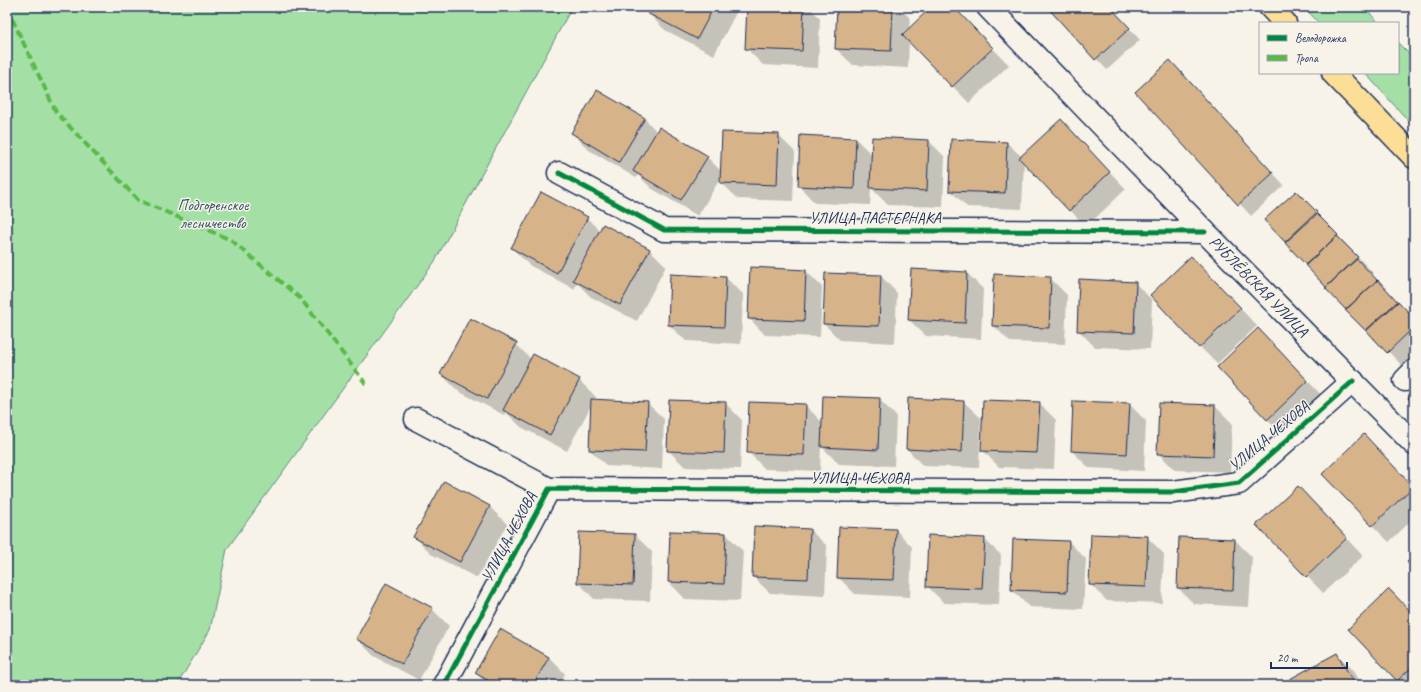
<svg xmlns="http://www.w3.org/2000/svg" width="1421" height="692" font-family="Caveat,sans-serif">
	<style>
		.green { fill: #a4e0a6; stroke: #608882 }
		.shadow { fill: #0003 }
		.building { fill: #d7b389; stroke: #1b2f5e }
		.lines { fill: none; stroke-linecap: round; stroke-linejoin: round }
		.minor-casing { stroke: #1b2f5e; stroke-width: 25 }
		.major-casing { stroke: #1b2f5e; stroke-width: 25 }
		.minor { stroke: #f7f3e8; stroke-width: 22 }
		.major { stroke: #fcde96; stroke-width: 22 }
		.quiet { stroke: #58b947; stroke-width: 4; stroke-dasharray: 8 4; stroke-linecap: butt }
		.cycleway-casing { stroke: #f7f3e8; stroke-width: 8 }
		.cycleway { stroke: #00873e; stroke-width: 5 }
		.labels { text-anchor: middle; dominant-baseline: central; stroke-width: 3; stroke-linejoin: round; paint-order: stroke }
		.park-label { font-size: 16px; fill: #36526c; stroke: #f7f3e8 }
		.street-label { font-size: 16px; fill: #1b2f5e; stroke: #f7f3e8 }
	</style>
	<rect width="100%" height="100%" fill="#f7f3e8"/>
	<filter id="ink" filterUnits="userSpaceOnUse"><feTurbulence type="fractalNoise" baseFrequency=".025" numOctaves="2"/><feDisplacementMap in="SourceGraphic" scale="8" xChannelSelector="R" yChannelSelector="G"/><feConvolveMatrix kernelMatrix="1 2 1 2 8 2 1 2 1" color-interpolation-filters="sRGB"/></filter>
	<g filter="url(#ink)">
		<path class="green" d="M 7,7 L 572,7 L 435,261 L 227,549 L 210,630 L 177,685 L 7,685 Z
			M 1304,7 L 1364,7 L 1379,23 L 1319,23 Z
			M 1398,43 L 1414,59 L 1414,127 L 1365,73 L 1398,73 Z"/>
		<path class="shadow" d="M 651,7 L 733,7 L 737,11 L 714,55 L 665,30 L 648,13 Z
			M 748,7 L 809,7 L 820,18 L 818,68 L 763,65 L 746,48 Z
			M 838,7 L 899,7 L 910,18 L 909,29 L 933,7 L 953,7 L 1009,65 L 969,103 L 909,41 L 908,68 L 853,65 L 836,49 Z
			M 1048,7 L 1110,7 L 1140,40 L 1107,70 Z
			M 1182,73 L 1284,185 L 1251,216 L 1137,92 Z
			M 597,91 L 645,119 L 657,132 L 707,157 L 721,171 L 778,135 L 795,152 L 793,201 L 738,199 L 721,182 L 721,177 L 698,216 L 651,188 L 638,175 L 636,178 L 589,150 L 572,133 Z
			M 1077,137 L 1126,189 L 1086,227 L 1024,161 L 1022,209 L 967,207 L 950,190 L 1007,143 L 1022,157 Z
			M 856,139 L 873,156 L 929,141 L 945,157 L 943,207 L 888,205 L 871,188 L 870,205 L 815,203 L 799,186 Z
			M 1313,209 L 1374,274 L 1372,276 L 1414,318 L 1414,360 L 1404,368 L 1265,220 Z
			M 587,218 L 600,231 L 649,249 L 666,266 L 637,321 L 591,297 L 577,283 L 574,289 L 529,265 L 512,248 Z
			M 806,271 L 822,287 L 820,337 L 765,335 L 749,318 Z
			M 967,273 L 983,289 L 981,339 L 926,336 L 909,320 Z
			M 1208,274 L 1257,326 L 1217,364 L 1200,347 Z
			M 671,275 L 726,278 L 743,294 L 741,344 L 686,341 L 669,325 Z
			M 881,276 L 897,293 L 895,343 L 840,340 L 824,324 Z
			M 1050,278 L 1067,295 L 1065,344 L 1010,342 L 993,325 Z
			M 1135,283 L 1152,300 L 1150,349 L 1095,347 L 1078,330 Z
			M 516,344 L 531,359 L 579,380 L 596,397 L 594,400 L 647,403 L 664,419 L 662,469 L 607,466 L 590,450 L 592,404 L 567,451 L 521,427 L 506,412 L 504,415 L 458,391 L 441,374 Z
			M 1275,346 L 1324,398 L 1284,436 L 1267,419 Z
			M 879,399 L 896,416 L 894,466 L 839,464 L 821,446 L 820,471 L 765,469 L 748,452 L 805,405 L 823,423 Z
			M 964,402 L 981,418 L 979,468 L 923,466 L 907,449 Z
			M 1074,402 L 1129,404 L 1146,421 L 1144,471 L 1089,468 L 1072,451 Z
			M 725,403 L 742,420 L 740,469 L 685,467 L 668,450 Z
			M 1039,403 L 1056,420 L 1054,469 L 999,467 L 982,450 Z
			M 1160,404 L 1215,406 L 1232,423 L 1230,472 L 1175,470 L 1158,453 Z
			M 1380,452 L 1414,488 L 1414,518 L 1389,542 L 1372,525 Z
			M 444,483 L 490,507 L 507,524 L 477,578 L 431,554 L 415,537 Z
			M 1314,504 L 1363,556 L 1323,593 L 1258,525 Z
			M 755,527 L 810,530 L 827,546 L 825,596 L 770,593 L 753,577 Z
			M 896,530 L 912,547 L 910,597 L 855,594 L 838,577 Z
			M 726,534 L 743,551 L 740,601 L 685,599 L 669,582 Z
			M 635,535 L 652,552 L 650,601 L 594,599 L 578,582 Z
			M 1147,537 L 1164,554 L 1162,603 L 1107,601 L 1090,584 Z
			M 1180,538 L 1235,540 L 1252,557 L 1249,607 L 1194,604 L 1178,588 Z
			M 984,539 L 1001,555 L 999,605 L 944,603 L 927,586 Z
			M 1069,542 L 1086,559 L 1083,609 L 1029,607 L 1012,590 Z
			M 432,609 L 449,626 L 419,680 L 374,656 L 357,639 Z
			M 1414,616 L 1414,685 L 1403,685 L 1349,629 Z
			M 1337,654 L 1354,671 L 1362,685 L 1281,685 Z
			M 549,657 L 565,674 L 559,685 L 488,685 L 476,673 Z"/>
		<path class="building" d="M 650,7 L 714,7 L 697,39 L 647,13 Z
			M 747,7 L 804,7 L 802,51 L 745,49 Z
			M 837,7 L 893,7 L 891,51 L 835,49 Z
			M 931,7 L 954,7 L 993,48 L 952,87 L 902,35 Z
			M 1047,7 L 1110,7 L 1130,28 L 1095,60 Z
			M 1170,60 L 1273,173 L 1238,205 L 1135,92 Z
			M 597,90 L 645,118 L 619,162 L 571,133 Z
			M 1061,119 L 1110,172 L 1069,211 L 1019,158 Z
			M 659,127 L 708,156 L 681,200 L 633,171 Z
			M 722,132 L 779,134 L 777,185 L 720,183 Z
			M 800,135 L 856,138 L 854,189 L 798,186 Z
			M 872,137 L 929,140 L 927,191 L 870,188 Z
			M 951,139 L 1007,142 L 1005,193 L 949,191 Z
			M 1296,191 L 1317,212 L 1285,242 L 1264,220 Z
			M 541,192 L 588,217 L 557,273 L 511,248 Z
			M 1317,214 L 1338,235 L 1306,265 L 1285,243 Z
			M 603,224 L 650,249 L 620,305 L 573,280 Z
			M 1337,236 L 1358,257 L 1326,287 L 1305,265 Z
			M 1191,256 L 1241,308 L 1199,348 L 1150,295 Z
			M 1357,259 L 1377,280 L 1346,310 L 1325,288 Z
			M 750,267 L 806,270 L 804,321 L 748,319 Z
			M 911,269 L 967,272 L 965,323 L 908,320 Z
			M 825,273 L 881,275 L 879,326 L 823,324 Z
			M 670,274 L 726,277 L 724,327 L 668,325 Z
			M 994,274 L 1051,277 L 1049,328 L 992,326 Z
			M 1079,279 L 1136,282 L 1134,333 L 1077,331 Z
			M 1378,280 L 1398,302 L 1366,331 L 1345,310 Z
			M 1398,301 L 1414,318 L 1414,327 L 1387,353 L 1366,330 Z
			M 470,318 L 517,343 L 487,399 L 440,374 Z
			M 1258,328 L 1308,381 L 1267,420 L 1217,367 Z
			M 533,354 L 580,379 L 550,435 L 503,410 Z
			M 1414,393 L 1414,405 L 1408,398 Z
			M 823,396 L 880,398 L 878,450 L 821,447 Z
			M 908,398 L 964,401 L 962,452 L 906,449 Z
			M 591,399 L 648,402 L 645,452 L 589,450 Z
			M 669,400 L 726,402 L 724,453 L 667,451 Z
			M 983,400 L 1040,402 L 1037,453 L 981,451 Z
			M 1073,401 L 1130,403 L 1127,454 L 1071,451 Z
			M 749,402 L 806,404 L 804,455 L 747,453 Z
			M 1159,403 L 1215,405 L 1213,456 L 1157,454 Z
			M 1364,434 L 1413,487 L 1372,526 L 1322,474 Z
			M 444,481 L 490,506 L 460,562 L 413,537 Z
			M 1298,486 L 1347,538 L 1306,577 L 1256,525 Z
			M 754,526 L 810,529 L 808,579 L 752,577 Z
			M 839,527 L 896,529 L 894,580 L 837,578 Z
			M 670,531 L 726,533 L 724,584 L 668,582 Z
			M 579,532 L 635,534 L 633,585 L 577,583 Z
			M 1091,534 L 1148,536 L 1146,587 L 1089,585 Z
			M 928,535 L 985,538 L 982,589 L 926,587 Z
			M 1179,537 L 1235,539 L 1233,590 L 1177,588 Z
			M 1013,539 L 1069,541 L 1067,592 L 1011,590 Z
			M 1414,556 L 1414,569 L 1407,562 Z
			M 386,583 L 433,608 L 402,664 L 356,639 Z
			M 1389,589 L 1414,615 L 1414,665 L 1397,681 L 1348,629 Z
			M 500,629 L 549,657 L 533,685 L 496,685 L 475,673 Z
			M 1337,653 L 1355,685 L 1279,685 Z
			M 570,682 L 627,685 L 570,685 Z
			M 753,684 L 783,685 L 753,685 Z"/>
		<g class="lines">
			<g class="minor-casing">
				<g id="minor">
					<path id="s1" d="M 988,7 L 1205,232 L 1414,444"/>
					<path d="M 559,173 L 664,230 L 1205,232"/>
					<path d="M 1405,380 L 1414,371"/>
					<path d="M 416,419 L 549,489"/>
					<path d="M 444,685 L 549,489 L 1173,492 L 1239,483 L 1353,381"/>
				</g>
			</g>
			<g class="major-casing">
				<path id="major" d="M 1270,7 L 1285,23
					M 1333,73 L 1414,157"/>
			</g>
			<use href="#minor" class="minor"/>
			<use href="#major" class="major"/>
			<path class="quiet" d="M 7,8 L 56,112 L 138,200 L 231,240 L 301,299 L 366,384"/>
			<g class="cycleway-casing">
				<path id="cycleway" d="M 559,173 L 664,230 L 1205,232
					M 444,685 L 549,489 L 1173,492 L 1239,483 L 1353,381"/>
			</g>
			<use href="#cycleway" class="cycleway"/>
		</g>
	</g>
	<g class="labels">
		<g class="park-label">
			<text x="213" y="205">Подгоренское<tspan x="213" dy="18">лесничество</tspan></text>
		</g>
		<g class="street-label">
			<text x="875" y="218">УЛИЦА ПАСТЕРНАКА</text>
			<text stroke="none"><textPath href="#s1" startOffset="389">РУБЛЁВСКАЯ УЛИЦА</textPath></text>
			<text transform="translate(1269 436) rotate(-40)">УЛИЦА ЧЕХОВА</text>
			<text x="860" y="478">УЛИЦА ЧЕХОВА</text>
			<text transform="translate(509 537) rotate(-62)">УЛИЦА ЧЕХОВА</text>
		</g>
	</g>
	<rect width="1421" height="692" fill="none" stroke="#f7f3e8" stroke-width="24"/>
	<rect x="12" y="12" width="1397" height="668" fill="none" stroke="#1b2f5e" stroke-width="1.5" filter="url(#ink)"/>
	<rect x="1259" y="22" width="140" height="52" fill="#f7f3e8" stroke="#9fa5b1"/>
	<rect x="1267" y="35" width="20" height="6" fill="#00873e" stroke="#9fa5b1"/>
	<text x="1295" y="42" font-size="12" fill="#1b2f5e">Велодорожка</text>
	<rect x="1267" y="55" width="20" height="6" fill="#58b947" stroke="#9fa5b1"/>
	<text x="1295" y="62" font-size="12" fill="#1b2f5e">Тропа</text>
	<path d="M1271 662v6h76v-6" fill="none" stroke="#1b2f5e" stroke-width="2"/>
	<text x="1277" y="662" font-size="12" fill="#1b2f5e" stroke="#f7f3e8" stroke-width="3" paint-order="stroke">20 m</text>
</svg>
